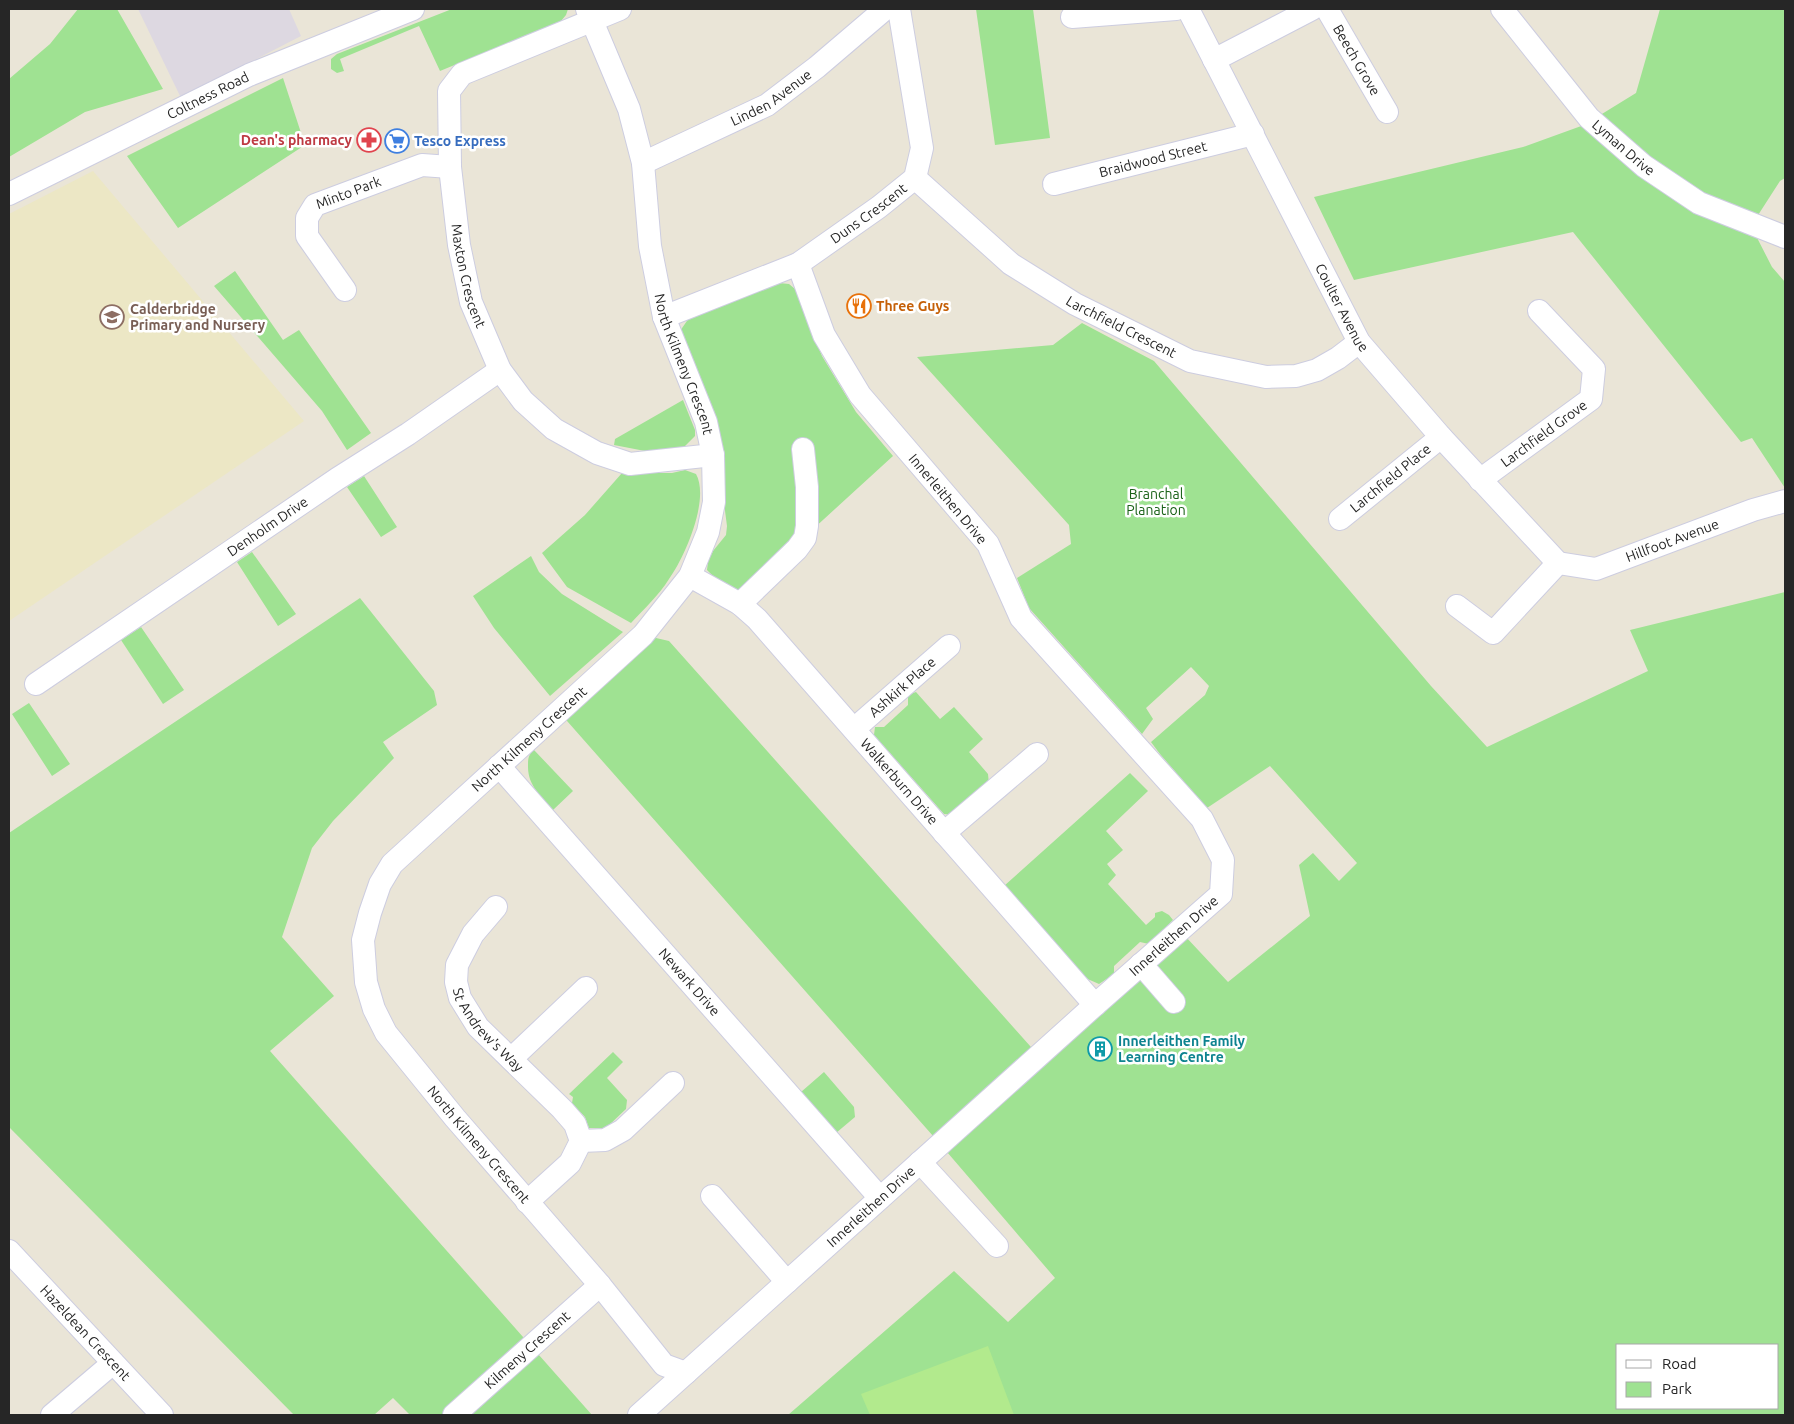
<svg xmlns="http://www.w3.org/2000/svg" width="1794" height="1424" font-family="Ubuntu,sans-serif">
	<style>
		.industrial { fill: #ddd8e1 }
		.education { fill: #ece7c5 }
		.green { fill: #9fe292; fill-rule: evenodd }
		.pitch { fill: #b2ea8d }
		.lines { fill: none; stroke-linecap: round; stroke-linejoin: round }
		.minor-casing { stroke: #cdcde0; stroke-width: 24 }
		.minor { stroke: #fff; stroke-width: 22 }
		.labels { text-anchor: middle; dominant-baseline: central; stroke-width: 5; stroke-linejoin: round; paint-order: stroke }
		.street-label { font-size: 14px; fill: #262626; stroke: #fff }
		.health-label { font-size: 14px; font-weight: bold; fill: #be3a42; stroke: #fff; text-anchor: end }
		.shop-label { font-size: 14px; font-weight: bold; fill: #366cbe; stroke: #fff; text-anchor: start }
		.food-label { font-size: 14px; font-weight: bold; fill: #c56008; stroke: #fff; text-anchor: start }
		.education-label { font-size: 14px; font-weight: bold; fill: #785e54; stroke: #fff; text-anchor: start }
		.park-label { font-size: 14px; fill: #1a6218; stroke: #fff }
		.culture-label { font-size: 14px; font-weight: bold; fill: #0d838f; stroke: #fff; text-anchor: start }
	</style>
	<rect width="100%" height="100%" fill="#eae5d7"/>
	<path class="industrial" d="M 138,9 L 289,9 L 301,36 L 181,98 Z"/>
	<path class="education" d="M 93,171 L 304,421 L 9,621 L 9,214 Z"/>
	<path class="green" d="M 78,9 L 117,9 L 163,89 L 85,112 L 9,157 L 9,79 L 50,44 Z
		M 452,9 L 568,9 L 566,15 L 561,21 L 440,71 L 419,26 L 340,59 L 344,71 L 337,73 L 331,69 L 331,59 L 337,54 Z
		M 976,9 L 1033,9 L 1050,138 L 995,145 Z
		M 1660,9 L 1785,9 L 1785,178 L 1780,181 L 1751,226 L 1772,267 L 1785,282 L 1785,488 L 1752,438 L 1741,442 L 1573,232 L 1354,280 L 1314,197 L 1523,147 L 1584,125 L 1636,93 Z
		M 283,78 L 305,145 L 178,228 L 127,156 Z
		M 235,271 L 283,340 L 299,330 L 371,433 L 347,450 L 322,411 L 214,286 Z
		M 779,283 L 789,284 L 795,289 L 822,356 L 856,412 L 893,456 L 743,593 L 713,576 L 707,570 L 708,562 L 713,551 L 726,535 L 727,526 L 724,503 L 724,459 L 719,429 L 680,331 L 689,318 Z
		M 1082,323 L 1154,361 L 1431,686 L 1487,747 L 1648,671 L 1630,630 L 1785,592 L 1785,1415 L 788,1415 L 954,1271 L 1008,1322 L 1055,1278 L 941,1145 L 560,713 L 643,635 L 669,641 L 1039,1056 L 1185,936 L 1228,982 L 1310,916 L 1299,865 L 1313,853 L 1339,881 L 1357,863 L 1270,766 L 1207,808 L 1160,754 L 1151,742 L 1205,695 L 1209,686 L 1191,667 L 1146,708 L 1153,719 L 1142,734 L 1029,608 L 1017,578 L 1071,544 L 1069,525 L 917,357 L 1053,345 ZM 1618,1345 L 1778,1345 L 1778,1408 L 1618,1408 Z
		M 683,400 L 695,430 L 695,436 L 684,447 L 645,451 L 614,445 L 615,439 Z
		M 685,470 L 696,474 C 710,499 685,557 669,579 C 659,595 644,609 631,623 L 567,587 L 542,553 L 585,515 L 622,473 L 672,473 Z
		M 364,476 L 397,527 L 381,537 L 347,487 Z
		M 252,552 L 296,614 L 278,626 L 237,562 Z
		M 531,556 L 539,572 L 562,594 L 623,632 L 550,696 L 494,628 L 473,596 Z
		M 360,598 L 434,691 L 437,705 L 383,742 L 394,758 L 333,821 L 312,848 L 282,937 L 334,996 L 270,1051 L 592,1415 L 410,1415 L 393,1398 L 374,1415 L 294,1415 L 9,1127 L 9,833 Z
		M 141,627 L 184,690 L 163,704 L 121,640 Z
		M 916,692 L 940,719 L 954,707 L 983,739 L 969,752 L 988,774 L 989,784 L 954,815 L 944,814 L 874,735 L 875,727 L 884,727 L 908,705 L 908,695 Z
		M 29,703 L 70,764 L 52,776 L 12,714 Z
		M 534,750 L 573,791 L 553,810 C 542,797 528,786 528,767 C 528,759 528,755 534,750 Z
		M 1130,773 L 1148,791 L 1106,831 L 1123,850 L 1107,864 L 1116,875 L 1108,884 L 1146,925 L 1155,917 L 1155,913 L 1162,911 L 1169,915 L 1173,920 L 1149,944 L 1140,942 L 1114,966 L 1114,974 L 1099,984 L 1083,977 L 1004,886 Z
		M 613,1052 L 623,1062 L 607,1078 L 627,1100 L 626,1109 L 606,1128 L 589,1128 L 585,1117 L 572,1103 L 573,1097 L 569,1094 Z
		M 824,1072 L 854,1107 L 855,1117 L 836,1133 L 801,1092 Z"/>
	<path class="pitch" d="M 988,1346 L 1014,1415 L 870,1415 L 861,1394 Z"/>
	<g class="lines">
		<g class="minor-casing">
			<g id="minor">
				<path id="s1" d="M 587,9 L 629,109 L 643,163 L 650,246 L 664,317 L 706,422 L 713,455 L 714,502 L 708,532 L 690,576 L 643,635 L 392,864 L 380,884 L 370,913 L 363,940 L 366,982 L 374,1009 L 386,1033 L 455,1118 L 600,1285 L 664,1365 L 686,1373"/>
				<path id="s2" d="M 620,9 L 462,74 L 449,91 L 450,167 L 459,245 L 471,302 L 500,370 L 523,401 L 554,429 L 597,453 L 630,464 L 713,455"/>
				<path id="s3" d="M 1188,9 L 1359,342 L 1441,437 L 1558,563"/>
				<path id="s4" d="M 1327,9 L 1387,112"/>
				<path id="s5" d="M 1502,9 L 1589,118 L 1644,166 L 1699,203 L 1785,237"/>
				<path d="M 1072,17 L 1176,9"/>
				<path d="M 1214,60 L 1312,9"/>
				<path id="s6" d="M 643,163 L 767,105 L 817,67 L 885,9"/>
				<path id="s7" d="M 915,178 L 1011,264 L 1075,304 L 1190,361 L 1266,377 L 1296,376 L 1317,370 L 1338,358 L 1359,342"/>
				<path id="s8" d="M 1054,184 L 1253,134"/>
				<path id="s9" d="M 9,194 L 249,75 L 413,9"/>
				<path id="s10" d="M 345,290 L 307,236 L 307,218 L 315,205 L 422,165 L 450,167"/>
				<path id="s11" d="M 664,317 L 798,264 L 879,207 L 915,178 L 922,148 L 899,9"/>
				<path id="s12" d="M 1480,480 L 1591,399 L 1594,369 L 1539,311"/>
				<path id="s13" d="M 1340,519 L 1441,437"/>
				<path id="s14" d="M 1558,563 L 1596,569 L 1753,510 L 1785,501"/>
				<path id="s15" d="M 690,576 L 740,604 L 757,619 L 1095,1005"/>
				<path d="M 740,604 L 797,549 L 805,538 L 807,526 L 807,487 L 803,449"/>
				<path d="M 1457,606 L 1493,633 L 1558,563"/>
				<path id="s16" d="M 36,684 L 337,479 L 408,434 L 500,370"/>
				<path id="s17" d="M 854,729 L 949,646"/>
				<path id="s18" d="M 499,766 L 880,1198"/>
				<path d="M 944,833 L 1037,754"/>
				<path id="s19" d="M 496,907 L 473,934 L 457,965 L 456,982 L 460,998 L 478,1027 L 562,1109 L 575,1124 L 581,1141"/>
				<path d="M 1141,964 L 1174,1002"/>
				<path d="M 511,1059 L 586,988"/>
				<path d="M 920,1162 L 997,1246"/>
				<path d="M 712,1196 L 787,1282"/>
				<path d="M 527,1202 L 570,1163 L 581,1141 L 605,1140 L 623,1130 L 673,1083"/>
				<path id="s20" d="M 9,1251 L 162,1415"/>
				<path d="M 52,1415 L 113,1363"/>
				<path id="s21" d="M 454,1415 L 600,1285"/>
				<path id="s22" d="M 639,1415 L 1095,1005 L 1221,894 L 1223,860 L 1202,819 L 1021,618 L 988,544 L 860,395 L 824,335 L 798,264"/>
			</g>
		</g>
		<use href="#minor" class="minor"/>
	</g>
	<defs>
		<g id="pharmacy-ring" transform="scale(1.25)"><circle r="9.5" fill="#fff" stroke="#e0444e" stroke-width="1.5"/><path d="M-2-6h4v4h4v4h-4v4h-4v-4h-4v-4h4Z" fill="#e0444e"/></g>
		<g id="supermarket-ring" transform="scale(1.25)"><circle r="9.5" fill="#fff" stroke="#3f7fe0" stroke-width="1.5"/><path d="M-6-5.5h2.5l.6 2H6L4.5 2H-2.5L-4.4-4H-6ZM-1.5 3.2a1.3 1.3 0 1 0 .1 0ZM3 3.2a1.3 1.3 0 1 0 .1 0Z" fill="#3f7fe0"/></g>
		<g id="restaurant-ring" transform="scale(1.25)"><circle r="9.5" fill="#fff" stroke="#e8710a" stroke-width="1.5"/><path d="M-5-6h1v4h1v-4h1v4h1v-4h1v5L-1.5 .5V6h-2V.5L-5-1ZM5-6V6H3V1.5H1.5Q1.5-4 5-6Z" fill="#e8710a"/></g>
		<g id="school-ring" transform="scale(1.25)"><circle r="9.5" fill="#fff" stroke="#8d6e63" stroke-width="1.5"/><path d="M0-5L7-2L0 1L-7-2ZM-4 1L0 2.5L4 1V4Q0 6-4 4Z" fill="#8d6e63"/></g>
		<g id="building-ring" transform="scale(1.25)"><circle r="9.5" fill="#fff" stroke="#0f9aa8" stroke-width="1.5"/><path d="M-4-6H4V6H1V3H-1V6H-4ZM-2.5-4.3h1.7v1.8h-1.7ZM.8-4.3h1.7v1.8H.8ZM-2.5-1h1.7V.8h-1.7ZM.8-1h1.7V.8H.8Z" fill="#0f9aa8"/></g>
	</defs>
	<g fill-rule="evenodd">
		<use href="#pharmacy-ring" x="369" y="140"/>
		<use href="#supermarket-ring" x="397" y="141"/>
		<use href="#restaurant-ring" x="859" y="306"/>
		<use href="#school-ring" x="112" y="317"/>
		<use href="#building-ring" x="1100" y="1049"/>
	</g>
	<g class="labels">
		<g class="street-label">
			<text stroke="none"><textPath href="#s4" startOffset="59">Beech Grove</textPath></text>
			<text stroke="none"><textPath href="#s9" startOffset="222">Coltness Road</textPath></text>
			<text stroke="none"><textPath href="#s6" startOffset="144">Linden Avenue</textPath></text>
			<text stroke="none"><textPath href="#s5" startOffset="185">Lyman Drive</textPath></text>
			<text stroke="none"><textPath href="#s8" startOffset="102">Braidwood Street</textPath></text>
			<text stroke="none"><textPath href="#s10" startOffset="135">Minto Park</textPath></text>
			<text stroke="none"><textPath href="#s11" startOffset="231">Duns Crescent</textPath></text>
			<text stroke="none"><textPath href="#s2" startOffset="379">Maxton Crescent</textPath></text>
			<text stroke="none"><textPath href="#s3" startOffset="336">Coulter Avenue</textPath></text>
			<text stroke="none"><textPath href="#s7" startOffset="256">Larchfield Crescent</textPath></text>
			<text stroke="none"><textPath href="#s1" startOffset="371">North Kilmeny Crescent</textPath></text>
			<text stroke="none"><textPath href="#s12" startOffset="79">Larchfield Grove</textPath></text>
			<text stroke="none"><textPath href="#s13" startOffset="65">Larchfield Place</textPath></text>
			<text transform="translate(948 499) rotate(50)">Innerleithen Drive</text>
			<text stroke="none"><textPath href="#s16" startOffset="280">Denholm Drive</textPath></text>
			<text stroke="none"><textPath href="#s14" startOffset="120">Hillfoot Avenue</textPath></text>
			<text stroke="none"><textPath href="#s17" startOffset="64">Ashkirk Place</textPath></text>
			<text transform="translate(529 739) rotate(-42)">North Kilmeny Crescent</text>
			<text stroke="none"><textPath href="#s15" startOffset="296">Walkerburn Drive</textPath></text>
			<text stroke="none"><textPath href="#s22" startOffset="718">Innerleithen Drive</textPath></text>
			<text stroke="none"><textPath href="#s18" startOffset="288">Newark Drive</textPath></text>
			<text stroke="none"><textPath href="#s19" startOffset="146">St Andrew's Way</textPath></text>
			<text stroke="none"><textPath href="#s1" startOffset="1331">North Kilmeny Crescent</textPath></text>
			<text stroke="none"><textPath href="#s22" startOffset="312">Innerleithen Drive</textPath></text>
			<text stroke="none"><textPath href="#s20" startOffset="112">Hazeldean Crescent</textPath></text>
			<text stroke="none"><textPath href="#s21" startOffset="98">Kilmeny Crescent</textPath></text>
		</g>
		<g class="health-label">
			<text x="352" y="140">Dean's pharmacy</text>
		</g>
		<g class="shop-label">
			<text x="414" y="141">Tesco Express</text>
		</g>
		<g class="food-label">
			<text x="876" y="306">Three Guys</text>
		</g>
		<g class="education-label">
			<text x="130" y="309">Calderbridge<tspan x="130" dy="16">Primary and Nursery</tspan></text>
		</g>
		<g class="park-label">
			<text x="1156" y="494">Branchal<tspan x="1156" dy="16">Planation</tspan></text>
		</g>
		<g class="culture-label">
			<text x="1118" y="1041">Innerleithen Family<tspan x="1118" dy="16">Learning Centre</tspan></text>
		</g>
	</g>
	<rect width="1794" height="1424" fill="none" stroke="#262626" stroke-width="20"/>
	<rect x="1616" y="1344" width="162" height="65" fill="#ffffff" stroke="#a8a8a8"/>
	<rect x="1626" y="1360" width="25" height="8" fill="#ffffff" stroke="#a8a8a8"/>
	<text x="1662" y="1369" font-size="15" fill="#262626">Road</text>
	<rect x="1626" y="1382" width="25" height="15" fill="#9fe292" stroke="#a8a8a8"/>
	<text x="1662" y="1394" font-size="15" fill="#262626">Park</text>
</svg>
